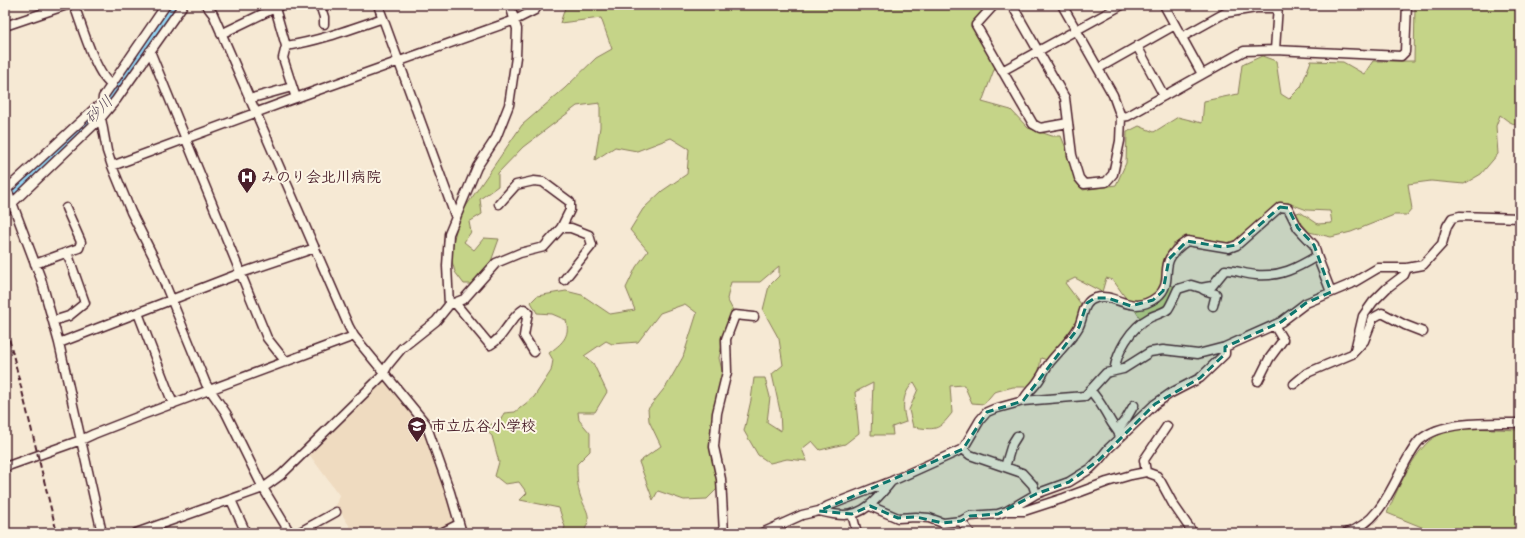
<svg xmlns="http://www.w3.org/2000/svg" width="1525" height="538" font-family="'Architects Daughter','Klee One',sans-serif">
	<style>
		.built { fill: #efdbc0 }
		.green { fill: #c5d488; stroke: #887a5a }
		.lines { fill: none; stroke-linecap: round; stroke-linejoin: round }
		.river { stroke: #95d8f7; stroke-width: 13 }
		.minor-casing { stroke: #4a1f2b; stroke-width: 11 }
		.minor { stroke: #fcf5e5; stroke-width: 8 }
		.rail { stroke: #4a1f2b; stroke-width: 2; stroke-dasharray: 6 3; stroke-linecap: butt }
		.marked { fill: #0f766e; fill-opacity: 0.2; stroke: #0f766e; stroke-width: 3; stroke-dasharray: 8 5; stroke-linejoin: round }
		.labels { text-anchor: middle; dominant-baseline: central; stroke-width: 4; stroke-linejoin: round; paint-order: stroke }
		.poi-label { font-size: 15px; font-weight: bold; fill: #4a1f2b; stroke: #fcf5e5; text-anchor: start }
		.water-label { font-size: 16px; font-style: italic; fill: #5d4d5e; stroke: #fcf5e5 }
	</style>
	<rect width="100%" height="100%" fill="#f6e9d4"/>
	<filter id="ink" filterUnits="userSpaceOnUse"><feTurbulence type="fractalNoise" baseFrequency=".025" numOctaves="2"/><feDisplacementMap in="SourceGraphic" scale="8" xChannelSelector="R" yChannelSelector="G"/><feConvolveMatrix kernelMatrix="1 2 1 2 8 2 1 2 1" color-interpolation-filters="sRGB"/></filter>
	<g filter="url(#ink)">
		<path class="built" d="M 384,373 L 426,424 L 459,524 L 441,533 L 354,533 L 336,505 L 339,495 L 306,450 Z"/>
		<path class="green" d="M 566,5 L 986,5 L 973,23 L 995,67 L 982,102 L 1011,110 L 1028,128 L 1052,136 L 1061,136 L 1083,190 L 1116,185 L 1126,163 L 1127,132 L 1139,126 L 1154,132 L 1178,117 L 1202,123 L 1204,101 L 1238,94 L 1242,65 L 1262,56 L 1276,61 L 1281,94 L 1289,99 L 1301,87 L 1311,61 L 1343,62 L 1364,74 L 1373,61 L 1414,61 L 1415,5 L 1520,5 L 1520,127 L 1508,121 L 1500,115 L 1496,126 L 1498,154 L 1481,174 L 1464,184 L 1431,181 L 1408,184 L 1412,209 L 1407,215 L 1394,215 L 1351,232 L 1331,237 L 1309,232 L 1294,214 L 1300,212 L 1318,224 L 1332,223 L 1330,211 L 1307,210 L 1288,203 L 1277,205 L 1233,245 L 1188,239 L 1173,244 L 1167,258 L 1160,293 L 1146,301 L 1130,304 L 1113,280 L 1106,278 L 1102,292 L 1075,278 L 1065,283 L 1081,304 L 1076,324 L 1069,336 L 1047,360 L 1041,358 L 1039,371 L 1029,387 L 1013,387 L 994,392 L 984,404 L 972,403 L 964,385 L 950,386 L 952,413 C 938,431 936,430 913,427 L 909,410 L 918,389 L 914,382 C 902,394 902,406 906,422 L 892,427 L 893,435 L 871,435 L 873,383 L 855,392 L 859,433 L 845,444 L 820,450 L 812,441 L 802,449 L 807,461 L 787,459 L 770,463 L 758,455 L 744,431 L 751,400 L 754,378 L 765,378 L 770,397 L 767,422 L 781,431 L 780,411 L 772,374 L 783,365 L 779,339 L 763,310 L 769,286 L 779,276 L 779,266 L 760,282 L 731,282 L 727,299 L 735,314 L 724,337 L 719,358 L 724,378 L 714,411 L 718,488 L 707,499 L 684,500 L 658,491 L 653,500 L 639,462 L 661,446 L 649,421 L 648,409 L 667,385 L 683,357 L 697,313 L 685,304 L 660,313 L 638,342 L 612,344 L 606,341 L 584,356 L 593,363 L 607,392 L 595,412 L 578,412 L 579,420 L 590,433 L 590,451 L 577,464 C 577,474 577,485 580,495 C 585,511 594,515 583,533 L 562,533 L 565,527 L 559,508 L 520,500 L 527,493 L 519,482 L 505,484 L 495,476 L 499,462 L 492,436 L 480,425 L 484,419 L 497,428 L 504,413 L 515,412 L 534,397 L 551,371 L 553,360 L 549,353 C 561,344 571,337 566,320 L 552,314 L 537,313 L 531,302 L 537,296 L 566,291 L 582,295 L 610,314 L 635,310 L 626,288 L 636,267 L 648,251 L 630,230 L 643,209 L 662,191 L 687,174 L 689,149 L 671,138 L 637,151 L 615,147 L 595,160 L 600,127 L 600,103 L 577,106 L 523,147 L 498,173 L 498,186 L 480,199 L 482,214 L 469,222 L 471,232 L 464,242 L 474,250 L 484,238 L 499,239 L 489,267 L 474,284 L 464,284 L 455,272 L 450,254 L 460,215 L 522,125 L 565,88 L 596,58 L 612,49 L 601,18 L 560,23 Z
			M 1170,285 L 1176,287 C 1165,308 1165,313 1140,318 L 1133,307 L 1165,292 Z
			M 1468,428 L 1520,430 L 1520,533 L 1425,533 L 1424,528 L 1387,513 C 1397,491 1413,452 1433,438 C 1444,431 1456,429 1468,428 Z"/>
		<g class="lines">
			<path class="river" d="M 5,200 L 94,118 L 114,96 L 176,5"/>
			<g class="minor-casing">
				<path id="minor" d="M 74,5 C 81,23 96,76 112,85
					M 166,5 L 103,97 L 101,118 L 107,151 L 112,166 L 131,212 L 156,262 L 206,384 L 226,413 L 263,488 L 290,533
					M 206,5 L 213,14 L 349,327 L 354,336 L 426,424 L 450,492 L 462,533
					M 320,5 L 324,17 L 324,24
					M 378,5 L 456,218
					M 994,5 L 976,25 L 1033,124 L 1040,128 L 1068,123
					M 1012,5 L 1065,98 L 1072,155 L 1079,178 L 1084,184 L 1106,182 L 1113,174 L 1120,141 L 1121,117 L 1113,95 L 1062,5
					M 1164,5 L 1202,74
					M 275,8 L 286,46 L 283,58 L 296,98
					M 5,26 L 67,5
					M 221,34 L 281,5
					M 1182,37 L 1225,13 L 1256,8 L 1278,8
					M 286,46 C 319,41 351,29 383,18
					M 1137,46 L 1164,96
					M 1275,50 L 1278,5
					M 150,51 L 267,338 L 286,362
					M 1099,68 L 1175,25
					M 1002,71 L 1122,5
					M 249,99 L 292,87
					M 1121,117 L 1128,116 L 1244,51 L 1275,50 L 1401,56 L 1405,52 L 1407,5
					M 112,166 L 290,100 L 515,20 L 535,10 L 538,5
					M 5,184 L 41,279 L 59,343 L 102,533
					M 7,189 L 94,109 L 102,104
					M 5,210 L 101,118 L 116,100 L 183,5
					M 561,228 L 571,228 L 589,235 L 592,245 L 564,280
					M 35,264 L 79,248 L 81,242 L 66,208
					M 1201,288 L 1204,290 L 1216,294 L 1213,306
					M 455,303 L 490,345 C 505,337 509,318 524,309 L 528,312 L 524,336 L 534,352
					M 449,305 L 447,266 L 449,234 L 477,167 L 496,138 L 509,105 L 516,57 L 517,29 L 510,5
					M 138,313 L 173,404
					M 53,321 L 69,316 L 85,303 L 67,252
					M 59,343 L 241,273 L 315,248
					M 1355,350 L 1363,316 L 1373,302 L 1387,288 L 1404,275 L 1407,268
					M 1114,371 C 1117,352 1130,328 1149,318 C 1154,315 1164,313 1168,309 C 1172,303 1175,295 1178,289 L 1191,285 L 1201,288 L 1212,286 L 1225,270 C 1237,270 1244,274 1256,275 C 1280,277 1297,268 1317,256
					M 1258,381 L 1269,359 L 1283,340 L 1274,325
					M 1294,384 L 1307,373 L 1352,354 L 1364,341 L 1373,318 L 1382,313 L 1405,325 L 1423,332
					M 1090,390 C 1100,401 1103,408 1110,420 C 1113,426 1118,430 1120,436
					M 1023,401 C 1026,394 1031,390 1036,384 C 1042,377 1045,368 1051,361 C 1060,350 1071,340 1078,328 C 1084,318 1082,301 1096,298 C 1116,292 1131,317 1157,297 C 1172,285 1163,270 1170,258 C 1174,251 1181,245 1187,241 L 1229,248 L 1237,245 L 1280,207 L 1288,208 L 1298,228 L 1314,245 L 1317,256 L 1331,292
					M 1118,429 L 1126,419 L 1134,405
					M 963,449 L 970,455 L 1022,473 L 1033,485 L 1036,494
					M 5,467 L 81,440 L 94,434 L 145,414 L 354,336
					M 1005,467 L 1012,444 L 1017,436
					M 1146,472 L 1144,460 L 1167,426
					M 231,500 L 246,533
					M 870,506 L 898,518 L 916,517 L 929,518 L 943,523 L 961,521 L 970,516 L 998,514 L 1007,511 L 1036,494 L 1069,482 L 1090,469 L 1099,460 L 1108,449 L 1155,404 L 1171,393 L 1200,378 L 1225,354 L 1225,347
					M 819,511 C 827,513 836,515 844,515 C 866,515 879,496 892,481
					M 1008,511 L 1024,511 L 1064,498 L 1107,482 L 1131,475 L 1146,472 L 1157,476 L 1161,482 L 1173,504 L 1193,533
					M 852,514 L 857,533
					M 961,521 L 970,533
					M 136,533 L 263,488 L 281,475 L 382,376 L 388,365 L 402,348 L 436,321 L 449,305 L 464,299 L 496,263 L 520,253 L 544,247 L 561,228 L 570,210 L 570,202 L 543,182 L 534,181 L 516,185 L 499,204
					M 298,533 L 336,512
					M 441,533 L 459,524
					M 724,533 L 721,479 L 714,447 L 717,413 L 727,372 L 726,339 L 735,315 L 754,317
					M 762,533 L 802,515 L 819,511 L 828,506 L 892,481 L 963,449 L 980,420 L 987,412 L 994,409 L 1023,401 L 1085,396 L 1106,373 L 1123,369 L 1150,352 L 1163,350 L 1198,354 L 1225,347 L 1281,322 L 1306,303 L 1351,284 L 1378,268 L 1407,268 L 1423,265 L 1442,244 L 1447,226 L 1452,218 L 1460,216 L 1520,218
					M 1346,533 C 1378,524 1391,489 1405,463 C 1409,456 1414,446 1420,440 C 1442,420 1492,423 1520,423"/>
			</g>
			<use href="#minor" class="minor"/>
			<path class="rail" d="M 5,322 L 57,533"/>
		</g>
	</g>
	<path class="marked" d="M 1280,207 L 1288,208 L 1298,228 L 1314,245 L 1331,292 L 1306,303 L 1281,322 L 1225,347 L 1225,354 L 1200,378 L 1155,404 L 1099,460 L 1069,482 L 1036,494 L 998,514 L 970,516 L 961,521 L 943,523 L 916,517 L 898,518 L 870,506 L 852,514 L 819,511 L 963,449 L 987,412 L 1023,401 L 1079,327 L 1087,303 L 1095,298 L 1108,298 L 1131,306 L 1153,300 L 1163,291 L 1169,259 L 1187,241 L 1223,247 L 1237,245 Z"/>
	<defs>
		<g id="hospital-pin" transform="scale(1)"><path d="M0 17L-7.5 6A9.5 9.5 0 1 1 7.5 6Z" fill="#4a1f2b" stroke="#fcf5e5"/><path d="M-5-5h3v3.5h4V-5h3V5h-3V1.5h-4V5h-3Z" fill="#fff"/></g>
		<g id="school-pin" transform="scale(1)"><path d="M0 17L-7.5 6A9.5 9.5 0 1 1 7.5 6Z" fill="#4a1f2b" stroke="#fcf5e5"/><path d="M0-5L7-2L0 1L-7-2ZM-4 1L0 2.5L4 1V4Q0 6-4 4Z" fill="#fff"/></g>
	</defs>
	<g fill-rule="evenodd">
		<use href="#hospital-pin" x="247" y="177"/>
		<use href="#school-pin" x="417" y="426"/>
	</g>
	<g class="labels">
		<g class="poi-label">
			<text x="261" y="177">みのり会北川病院</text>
			<text x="431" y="426">市立広谷小学校</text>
		</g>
		<g class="water-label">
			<text transform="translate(99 110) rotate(-45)">砂川</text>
		</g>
	</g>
	<rect width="1525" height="538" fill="none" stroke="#fcf5e5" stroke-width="20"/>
	<rect x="10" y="10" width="1505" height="518" fill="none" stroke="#4a1f2b" stroke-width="1.5" filter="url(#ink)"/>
</svg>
